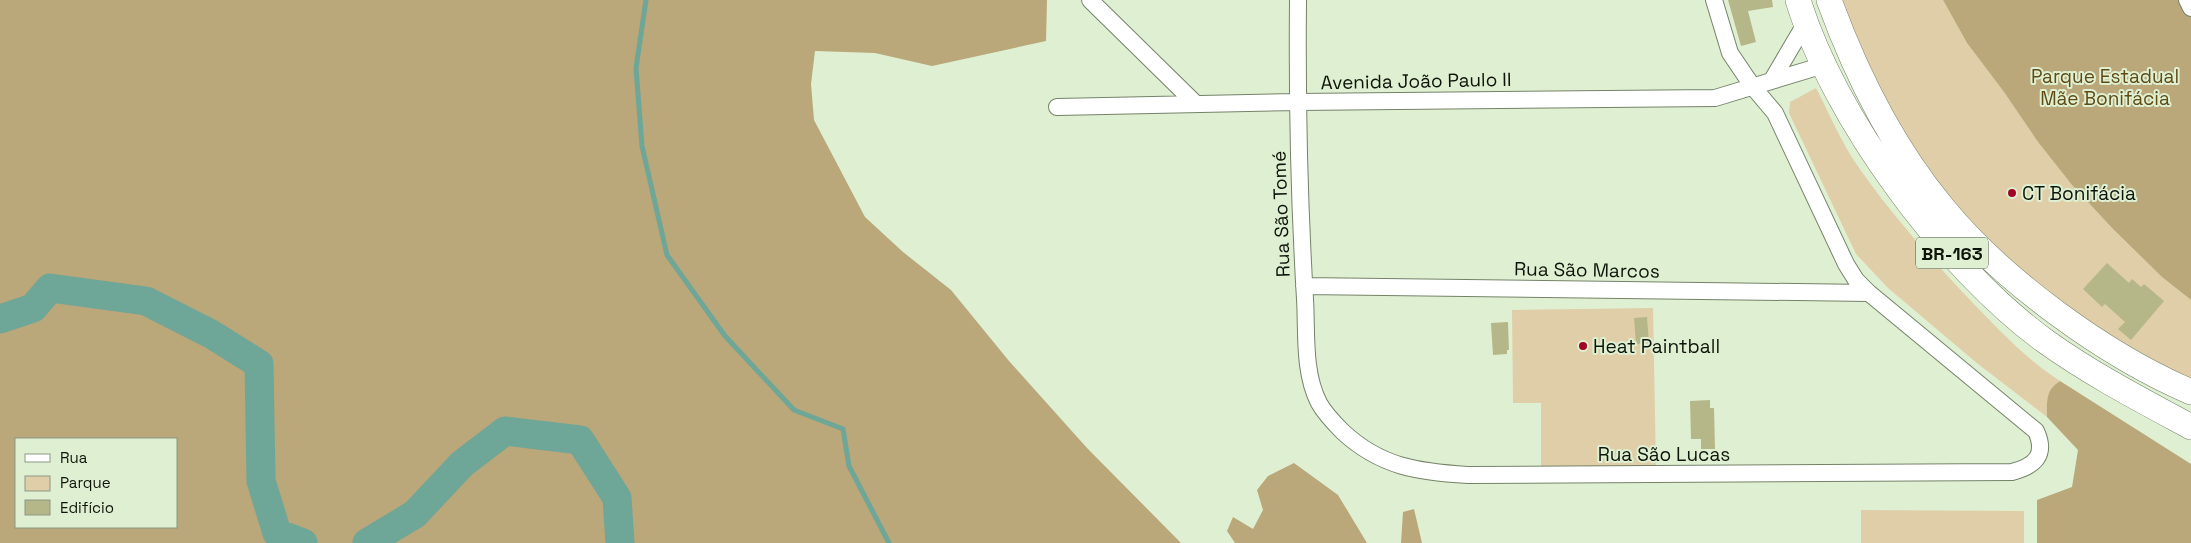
<svg xmlns="http://www.w3.org/2000/svg" width="2191" height="543" font-family="'Space Grotesk',sans-serif">
	<style>
		.green { fill: #dfcea8 }
		.forest { fill: #baa77a; fill-rule: evenodd }
		.lines { fill: none; stroke-linecap: round; stroke-linejoin: round }
		.stream { stroke: #6ea697; stroke-width: 5 }
		.river { stroke: #6ea697; stroke-width: 29 }
		.building { fill: #b6b788 }
		.minor-casing { stroke: #748368; stroke-width: 18 }
		.highway-casing { stroke: #748368; stroke-width: 26 }
		.minor { stroke: #fff; stroke-width: 16 }
		.highway { stroke: #fff; stroke-width: 25 }
		.poi-dot { fill: #a20426; stroke: #dff0d2; stroke-width: 2 }
		.labels { text-anchor: middle; dominant-baseline: central; stroke-width: 4; stroke-linejoin: round; paint-order: stroke }
		.shield { fill: #dff0d2; stroke: #4d5646; stroke-width: 1 }
		.shield-label { font-size: 18px; font-weight: bold; fill: #0f140a }
		.park-label { font-size: 19px; fill: #604b15; stroke: #dff0d2 }
		.street-label { font-size: 19px; fill: #0f140a; stroke: #dff0d2 }
		.poi-label { font-size: 19px; fill: #0f140a; stroke: #dff0d2; text-anchor: start }
	</style>
	<rect width="100%" height="100%" fill="#dff0d2"/>
	<path class="green" d="M 1837,0 L 1943,0 L 1967,43 L 2004,92 L 2038,142 L 2072,185 L 2113,229 L 2162,277 L 2191,300 L 2191,381 L 2089,323 L 2029,280 L 1950,200 L 1901,131 Z
		M 1816,88 C 1829,113 1841,142 1857,165 C 1891,214 1931,259 1972,302 C 2000,331 2026,359 2060,381 C 2045,390 2047,402 2047,417 L 1978,364 L 1888,288 L 1856,254 L 1789,113 L 1790,102 Z
		M 1653,308 L 1656,468 L 1541,468 L 1541,403 L 1513,403 L 1512,310 Z
		M 1861,510 L 2024,511 L 2024,543 L 1861,543 Z"/>
	<path class="forest" d="M 0,0 L 1047,0 L 1046,41 L 932,66 L 875,53 L 815,51 L 811,84 L 814,120 L 865,217 L 903,252 L 951,290 L 1009,361 L 1087,448 L 1181,543 L 0,543 ZM 16,439 L 176,439 L 176,527 L 16,527 Z
		M 1943,0 L 2191,0 L 2191,300 L 2162,277 L 2113,229 L 2072,185 L 2038,142 L 2004,92 L 1967,43 Z
		M 2060,381 L 2191,464 L 2191,543 L 2037,543 L 2037,500 L 2072,487 L 2078,450 L 2047,417 C 2047,402 2045,390 2060,381 Z
		M 1294,463 L 1338,495 L 1367,543 L 1235,543 L 1227,531 L 1233,517 L 1253,529 L 1263,510 L 1257,490 L 1268,476 Z
		M 1414,509 L 1422,543 L 1401,543 L 1403,512 Z"/>
	<g class="lines">
		<path class="stream" d="M 646,0 L 636,68 L 642,146 L 667,255 L 725,336 L 794,410 L 843,429 L 849,466 L 889,543"/>
		<path class="river" d="M 0,319 L 33,308 L 50,288 L 146,301 L 211,334 L 259,364 L 261,481 L 277,533 L 303,543
			M 367,543 L 415,514 L 462,464 L 505,431 L 580,440 L 617,498 L 620,543"/>
	</g>
	<path class="building" d="M 1728,0 L 1772,0 L 1773,7 L 1748,11 L 1756,42 L 1741,46 Z
		M 2107,263 L 2129,283 L 2132,279 L 2141,287 L 2144,284 L 2164,301 L 2131,340 L 2118,329 L 2125,322 L 2105,304 L 2102,307 L 2083,289 Z
		M 1647,317 L 1649,343 L 1636,344 L 1634,318 Z
		M 1508,322 L 1509,350 L 1507,350 L 1507,354 L 1493,355 L 1491,323 Z
		M 1710,400 L 1710,408 L 1714,408 L 1715,449 L 1701,449 L 1701,439 L 1691,439 L 1690,401 Z"/>
	<g class="lines">
		<g class="minor-casing">
			<path id="minor" d="M 1090,0 L 1196,104
				M 1298,0 C 1297,100 1299,199 1305,299 C 1307,332 1303,372 1319,403 C 1325,414 1334,423 1343,432 C 1381,467 1418,472 1468,475 L 2012,472 C 2035,466 2047,455 2036,431 L 1869,293 L 1856,280 L 1846,264 L 1775,113 L 1753,87 L 1730,53 L 1714,0
				M 2187,0 L 2191,8
				M 1772,80 L 1805,24
				M 1057,107 L 1297,102 L 1715,98 L 1824,65
				M 1304,286 L 1869,293"/>
		</g>
		<g class="highway-casing">
			<path id="highway" d="M 1798,0 C 1834,118 1945,268 2045,341 C 2091,374 2141,400 2191,427
				M 1829,0 C 1856,74 1893,148 1943,208 C 2003,281 2105,355 2191,392"/>
		</g>
		<use href="#minor" class="minor"/>
		<use href="#highway" class="highway"/>
	</g>
	<g class="poi-dot">
		<circle cx="2012" cy="193" r="5"/>
		<circle cx="1583" cy="346" r="5"/>
	</g>
	<g class="labels">
		<rect class="shield" x="1916" y="237.5" width="72" height="31" rx="4"/>
		<g class="shield-label">
			<text x="1952" y="253">BR-163</text>
		</g>
		<g class="park-label">
			<text x="2105" y="76">Parque Estadual<tspan x="2105" dy="22">Mãe Bonifácia</tspan></text>
		</g>
		<g class="street-label">
			<text transform="translate(1416 81) rotate(-1)">Avenida João Paulo II</text>
			<text transform="translate(1281 214) rotate(-92)">Rua São Tomé</text>
			<text transform="translate(1587 270) rotate(1)">Rua São Marcos</text>
			<text x="1664" y="454">Rua São Lucas</text>
		</g>
		<g class="poi-label">
			<text x="2022" y="193">CT Bonifácia</text>
			<text x="1593" y="346">Heat Paintball</text>
		</g>
	</g>
	<rect x="15" y="438" width="162" height="90" fill="#dff0d2" stroke="#8c9882"/>
	<rect x="25" y="454" width="25" height="8" fill="#ffffff" stroke="#8c9882"/>
	<text x="60" y="463" font-size="15" fill="#0f140a">Rua</text>
	<rect x="25" y="476" width="25" height="15" fill="#dfcea8" stroke="#8c9882"/>
	<text x="60" y="488" font-size="15" fill="#0f140a">Parque</text>
	<rect x="25" y="500" width="25" height="15" fill="#b6b788" stroke="#8c9882"/>
	<text x="60" y="513" font-size="15" fill="#0f140a">Edifício</text>
</svg>
